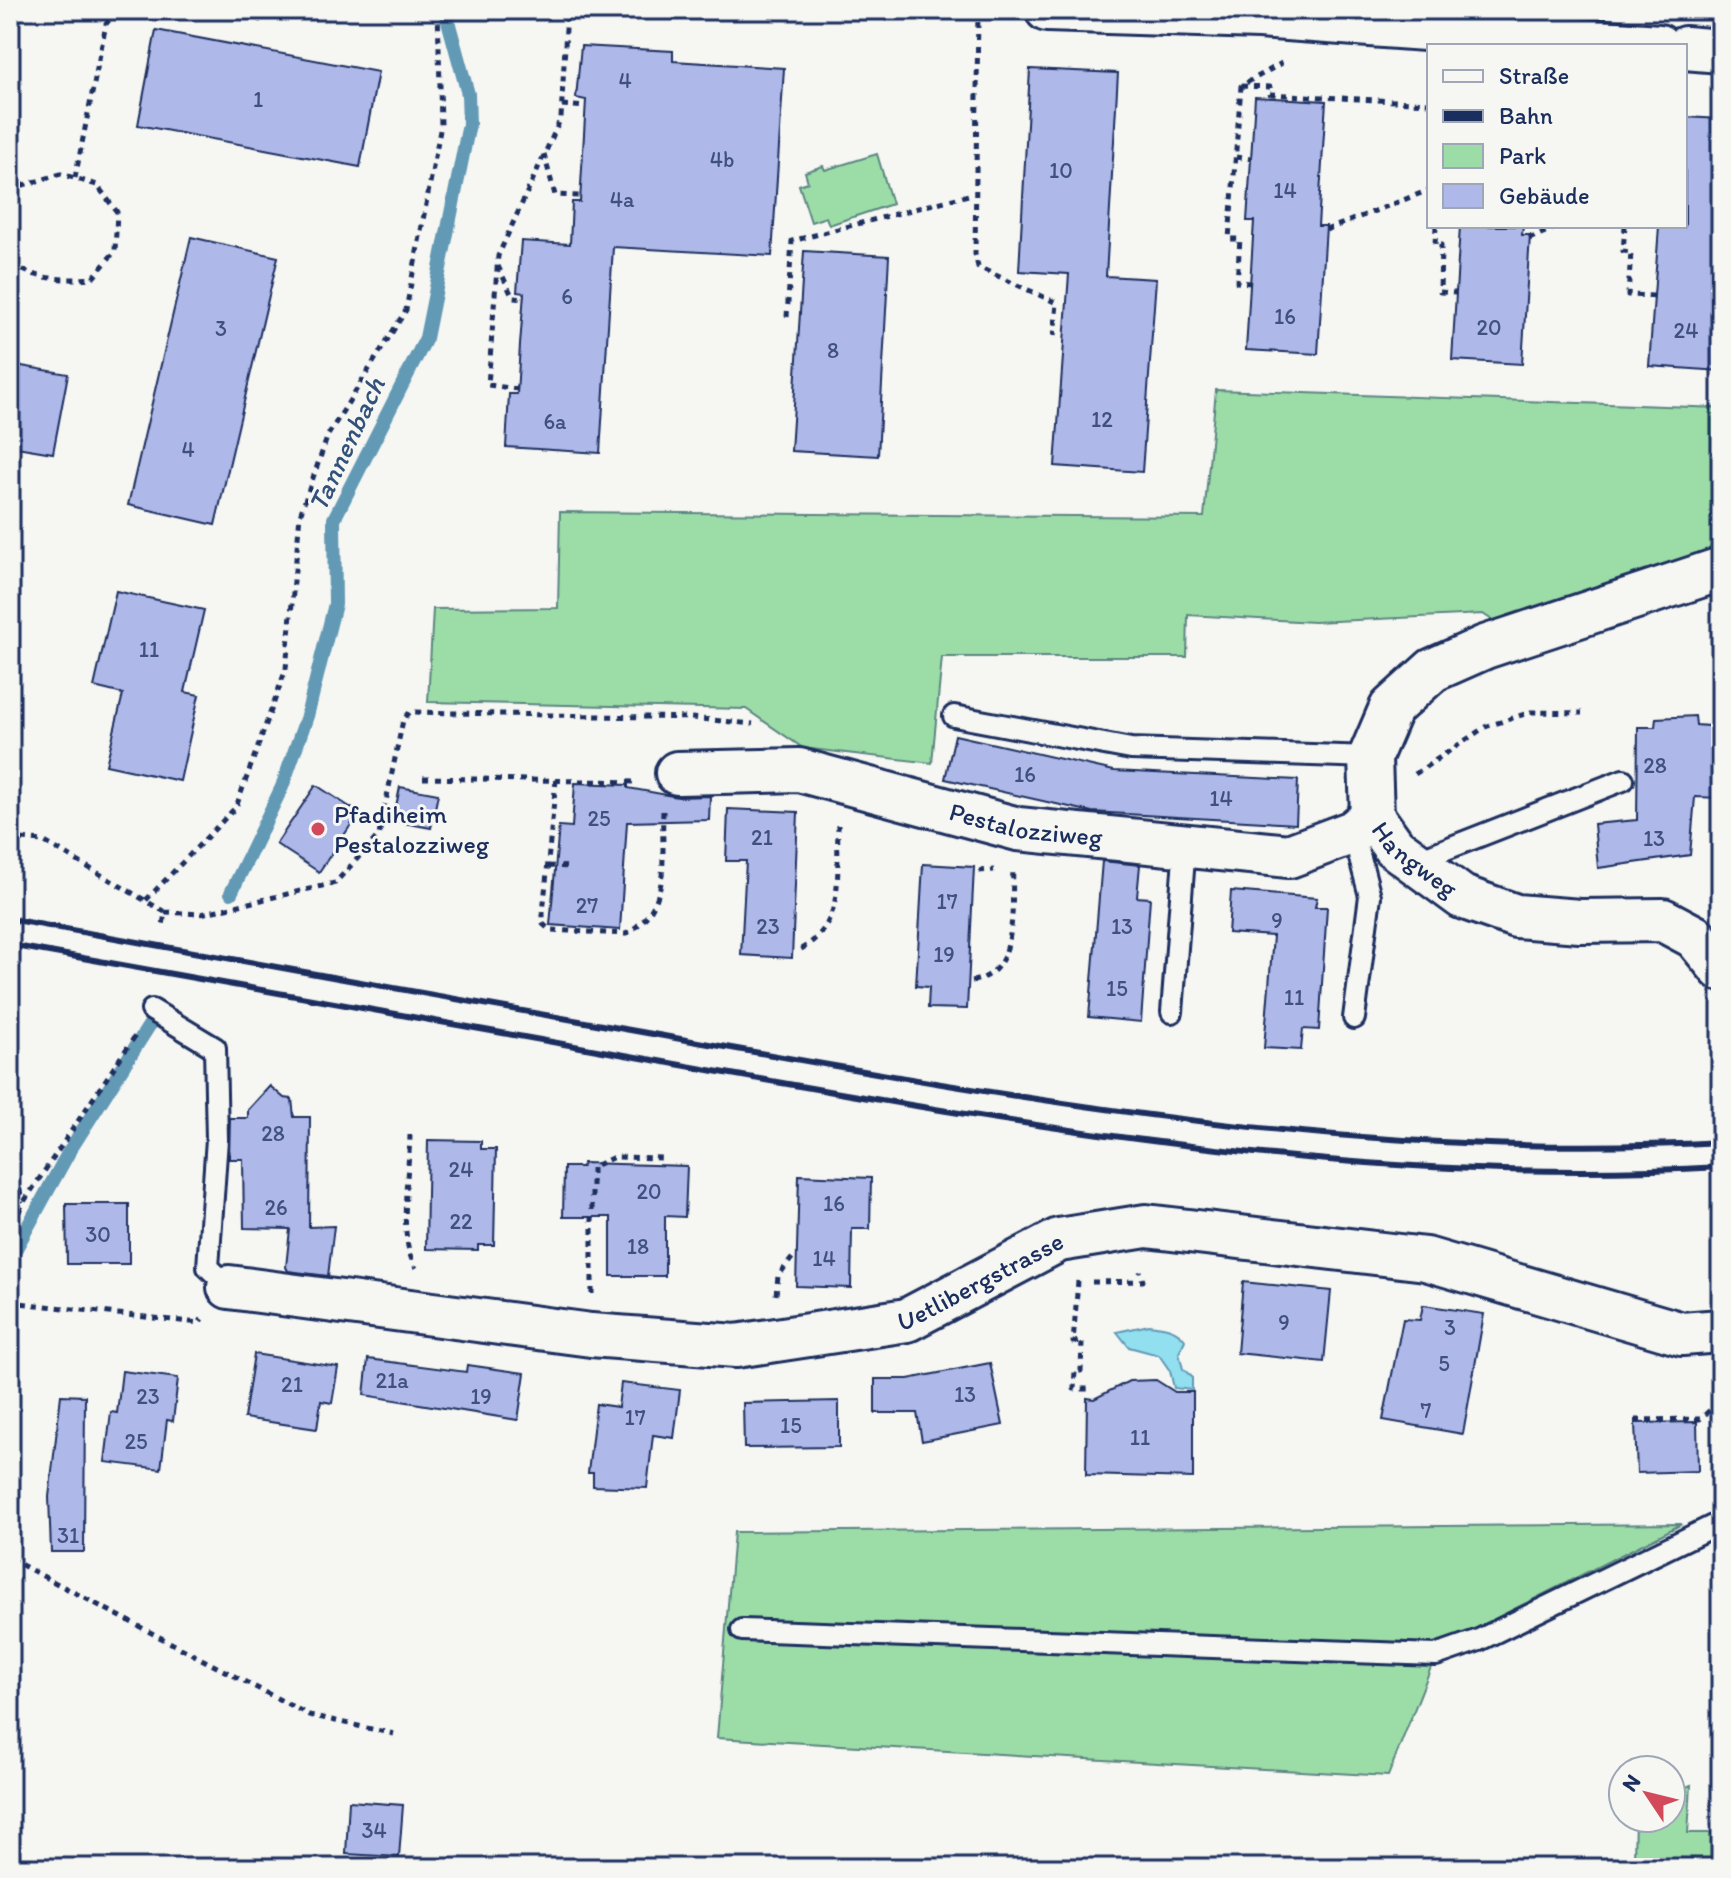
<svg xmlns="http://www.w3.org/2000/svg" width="1731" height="1878" font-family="Itim,sans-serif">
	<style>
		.green { fill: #9cdda7; stroke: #5c8682; stroke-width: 2 }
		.water { fill: #91dfef; stroke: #6299b5; stroke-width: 2 }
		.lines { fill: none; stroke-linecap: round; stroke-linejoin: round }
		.stream { stroke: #6299b5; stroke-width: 14 }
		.building { fill: #aeb8e9; stroke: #1b2f5e; stroke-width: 2 }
		.lane-casing { stroke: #1b2f5e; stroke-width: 26 }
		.street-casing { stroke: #1b2f5e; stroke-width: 48 }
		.path { stroke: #1b2f5e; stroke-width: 5; stroke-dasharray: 6 6; stroke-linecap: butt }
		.lane { stroke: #f6f6f2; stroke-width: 20 }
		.street { stroke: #f6f6f2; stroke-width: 42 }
		.rail { stroke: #1b2f5e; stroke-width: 6 }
		.poi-dot { fill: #d1495b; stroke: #f6f6f2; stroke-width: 3 }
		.labels { text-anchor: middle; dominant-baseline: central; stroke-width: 6; stroke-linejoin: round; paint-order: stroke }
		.number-label { font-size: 22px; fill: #405181 }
		.poi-label { font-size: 26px; fill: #1b2f5e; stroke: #f6f6f2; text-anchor: start }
		.street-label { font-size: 26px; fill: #1b2f5e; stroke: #f6f6f2 }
		.water-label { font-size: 28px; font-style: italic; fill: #33527b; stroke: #f6f6f2 }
	</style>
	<rect width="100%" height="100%" fill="#f6f6f2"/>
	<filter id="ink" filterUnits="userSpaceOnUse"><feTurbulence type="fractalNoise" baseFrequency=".0125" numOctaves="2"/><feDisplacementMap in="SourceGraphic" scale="16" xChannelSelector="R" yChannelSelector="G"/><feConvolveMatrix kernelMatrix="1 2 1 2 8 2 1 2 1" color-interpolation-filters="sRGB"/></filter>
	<g filter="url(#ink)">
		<path class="green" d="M 877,154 L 892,204 L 829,225 L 826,217 L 811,222 L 799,185 L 808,182 L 805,172 L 823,166 L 825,170 Z
			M 1216,390 L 1721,408 L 1721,550 L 1495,622 L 1483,614 L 1314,622 L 1188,615 L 1187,657 L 942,657 L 932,763 L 803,748 L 746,709 L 428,702 L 433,609 L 558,608 L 560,512 L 1204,517 Z
			M 1682,1524 L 1439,1647 L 1388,1776 L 717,1738 L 734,1532 Z
			M 1691,1785 L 1688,1833 L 1721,1833 L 1721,1868 L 1658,1868 L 1634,1860 L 1635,1818 L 1671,1818 L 1671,1793 Z"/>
		<path class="water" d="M 1149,1325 C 1164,1327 1176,1328 1185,1340 L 1179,1353 L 1183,1369 L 1192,1377 L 1192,1390 L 1174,1388 L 1170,1371 L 1159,1355 L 1129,1347 L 1117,1332 Z"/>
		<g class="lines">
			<path class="stream" d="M 231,893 L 282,787 L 307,716 L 335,604 L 334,519 L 426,338 L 469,124 L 468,94 L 445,10
				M 10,1259 L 70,1150 L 152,1021
				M 10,1849 L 19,1868"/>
		</g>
		<path class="building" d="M 156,30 L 378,72 L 360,167 L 138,125 Z
			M 581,46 L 673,51 L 673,61 L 784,68 L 772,256 L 613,247 L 600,453 L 506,447 L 509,394 L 517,394 L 520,345 L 524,293 L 517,292 L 521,241 L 570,244 L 572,202 L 580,202 L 586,100 L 576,98 Z
			M 1030,69 L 1118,73 L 1106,276 L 1156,279 L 1142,472 L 1055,466 L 1069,274 L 1019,271 Z
			M 1255,97 L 1326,101 L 1318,226 L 1326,226 L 1318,354 L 1246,350 L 1254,221 L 1247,221 Z
			M 1685,117 L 1721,119 L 1721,371 L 1649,366 L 1659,226 L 1685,226 Z
			M 1460,226 L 1523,226 L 1522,235 L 1530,235 L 1522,364 L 1452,360 Z
			M 191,237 L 278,257 L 215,525 L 128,505 Z
			M 804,251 L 889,256 L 878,456 L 791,451 Z
			M 10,364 L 68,374 L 53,453 L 10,446 Z
			M 116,591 L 204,610 L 185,692 L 199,695 L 180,781 L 106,765 L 123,694 L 94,687 Z
			M 1695,716 L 1696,725 L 1721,727 L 1721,798 L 1695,797 L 1690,855 L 1598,868 L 1594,824 L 1637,820 L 1638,727 L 1655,727 L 1656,718 Z
			M 955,735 L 1114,771 L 1298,780 L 1296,824 L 1092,812 L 945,779 Z
			M 575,783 L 628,785 L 628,788 L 678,797 L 710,796 L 709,820 L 627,822 L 620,930 L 550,925 L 559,826 L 572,827 Z
			M 316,785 L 359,813 L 319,872 L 276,844 Z
			M 400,787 L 438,794 L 431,828 L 393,821 Z
			M 728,809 L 798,812 L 792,958 L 741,955 L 746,861 L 726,861 Z
			M 1102,861 L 1140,865 L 1137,897 L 1150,898 L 1141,1022 L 1089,1017 Z
			M 923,864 L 974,867 L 967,1009 L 928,1008 L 929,987 L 916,986 Z
			M 1231,891 L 1317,898 L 1315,907 L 1327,907 L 1319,1030 L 1303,1029 L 1301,1050 L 1264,1048 L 1273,936 L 1228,933 Z
			M 270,1086 L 284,1098 L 292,1099 L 294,1117 L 310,1117 L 309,1227 L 334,1226 L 328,1276 L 288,1271 L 286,1267 L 290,1229 L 244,1228 L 243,1159 L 229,1159 L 230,1118 L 248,1118 L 248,1110 Z
			M 428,1140 L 481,1141 L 481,1149 L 496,1149 L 494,1245 L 478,1245 L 478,1250 L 426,1249 Z
			M 583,1163 L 687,1166 L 685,1217 L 665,1216 L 665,1276 L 611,1276 L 611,1217 L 563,1217 L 564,1167 L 582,1167 Z
			M 799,1175 L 871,1178 L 870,1229 L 852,1229 L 851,1288 L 796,1286 Z
			M 66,1204 L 129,1204 L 129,1264 L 67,1264 Z
			M 1243,1282 L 1331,1291 L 1324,1362 L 1237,1353 Z
			M 1423,1305 L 1484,1314 L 1463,1434 L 1383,1420 L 1403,1319 L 1420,1320 Z
			M 254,1354 L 338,1367 L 332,1403 L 321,1401 L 317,1429 L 244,1418 Z
			M 368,1359 L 466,1372 L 467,1365 L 525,1373 L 518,1420 L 364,1395 Z
			M 990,1363 L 1003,1425 L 922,1441 L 917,1413 L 875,1413 L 875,1379 L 908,1379 Z
			M 122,1371 L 178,1378 L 173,1421 L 167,1420 L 161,1469 L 105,1462 L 111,1412 L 117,1413 Z
			M 1156,1380 L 1175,1392 L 1193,1392 L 1193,1478 L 1086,1475 L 1087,1398 L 1094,1399 L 1129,1381 Z
			M 621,1383 L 680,1390 L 674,1438 L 653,1435 L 647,1488 L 593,1486 L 593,1473 L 588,1473 L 596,1404 L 618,1407 Z
			M 61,1395 L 85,1396 L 84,1552 L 51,1552 L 49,1497 Z
			M 839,1401 L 839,1447 L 744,1448 L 743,1403 Z
			M 1697,1422 L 1698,1471 L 1637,1473 L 1635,1423 Z
			M 349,1801 L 403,1805 L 399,1857 L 346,1854 Z"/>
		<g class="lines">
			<g class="lane-casing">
				<path id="lane" d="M 954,716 L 1131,749 L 1370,757
					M 1353,832 L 1370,896 L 1354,1018
					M 1413,862 L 1623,780
					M 152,1010 L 215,1048 L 217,1139 L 208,1267 L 229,1287
					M 1172,1012 L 1185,845
					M 742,1630 L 1436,1655 L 1479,1640 L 1721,1522"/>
			</g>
			<g class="street-casing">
				<g id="street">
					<path d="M 1047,10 L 1259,17 L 1659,46"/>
					<path d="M 1685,48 L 1721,51"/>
					<path id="s1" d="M 1721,569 L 1485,647 L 1433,670 L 1391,708 L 1370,757 L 1372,816 L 1394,847 L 1462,897 L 1516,916 L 1580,921 L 1663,920 L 1695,937 L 1721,969"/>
					<path id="s2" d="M 677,773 L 799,770 L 1018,829 L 1289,856 L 1353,832 L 1372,816"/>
					<path id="s3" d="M 229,1287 L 591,1335 L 736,1346 L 907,1320 L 1059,1240 L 1146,1226 L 1426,1259 L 1682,1334 L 1721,1331"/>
				</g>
			</g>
			<path class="path" d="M 233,10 L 266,22
				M 978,10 L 975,254 L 978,267 L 1057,303 L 1054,336
				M 1241,86 L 1270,87 L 1270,94 L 1429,103
				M 562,105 L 585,107
				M 544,154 L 555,195 L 580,196
				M 1236,157 L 1251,159
				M 75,178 L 106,24 L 117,10
				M 10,189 L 61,174 L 97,185 L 117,212 L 115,251 L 93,278 C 65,280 32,281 10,261
				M 1436,226 L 1435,245 L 1441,245 L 1440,292 L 1456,293
				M 1625,226 L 1623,251 L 1631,252 L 1628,295 L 1654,296
				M 1326,230 L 1429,190
				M 1529,239 L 1559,226
				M 498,266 L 513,298 L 524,299
				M 1251,283 L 1237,282 L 1240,239 L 1229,239 L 1241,86 L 1282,63
				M 787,317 L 792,241 L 976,193
				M 518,389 L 488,385 L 498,256 L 561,118 L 567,10
				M 1415,774 L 1485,727 L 1531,712 L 1582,713
				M 423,778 L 637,782
				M 556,780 L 543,913 L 543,924 L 550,930 L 626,934 C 673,905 661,861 663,811
				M 10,838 L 43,841 L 165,912 L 163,926
				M 548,866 L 569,867
				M 979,871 L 994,870
				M 146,900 L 236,807 L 286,669 L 300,515 L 328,435 L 406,310 L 441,125 L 438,10
				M 165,912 L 201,914 L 335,883 L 379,835 L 403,720 L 410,712 L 691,718 L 753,724
				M 801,949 C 847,923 836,872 838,825
				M 972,981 C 1020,974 1011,906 1013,869
				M 410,1135 C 409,1172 397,1238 416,1268
				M 10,1154 L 23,1202
				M 10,1234 L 23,1203 L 135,1036
				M 1078,1281 L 1073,1342 L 1082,1341 L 1081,1371 L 1075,1371 L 1074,1389 L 1089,1389
				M 1092,1282 L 1143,1281 L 1140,1271
				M 592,1294 L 592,1167 L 614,1157 L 665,1158
				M 776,1295 L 778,1276 L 793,1257
				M 10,1302 L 199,1323 L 202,1319
				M 1635,1420 L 1700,1419 L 1721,1400
				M 10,1559 L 309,1715 L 394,1734"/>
			<use href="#lane" class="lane"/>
			<use href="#street" class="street"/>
			<path class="rail" d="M 10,919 C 252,963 495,1006 737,1049 C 1066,1107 1386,1161 1721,1142
				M 10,945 C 247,987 483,1030 720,1072 C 1052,1131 1383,1187 1721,1167"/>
		</g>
	</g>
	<circle class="poi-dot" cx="318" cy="829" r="8"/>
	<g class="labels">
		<g class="number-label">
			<text x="625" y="80">4</text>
			<text x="258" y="99">1</text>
			<text x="722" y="159">4b</text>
			<text x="1061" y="170">10</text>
			<text x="1285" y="190">14</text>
			<text x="622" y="199">4a</text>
			<text x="567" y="296">6</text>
			<text x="1285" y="316">16</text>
			<text x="1489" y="327">20</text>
			<text x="221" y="328">3</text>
			<text x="1686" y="330">24</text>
			<text x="833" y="350">8</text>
			<text x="1102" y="419">12</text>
			<text x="555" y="421">6a</text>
			<text x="188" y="449">4</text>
			<text x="149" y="649">11</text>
			<text x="1655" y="765">28</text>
			<text x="1025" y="774">16</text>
			<text x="1221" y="798">14</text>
			<text x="599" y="818">25</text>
			<text x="762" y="837">21</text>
			<text x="1654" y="838">13</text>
			<text x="947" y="901">17</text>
			<text x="587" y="905">27</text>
			<text x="1277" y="920">9</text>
			<text x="768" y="926">23</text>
			<text x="1122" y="926">13</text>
			<text x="944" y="954">19</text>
			<text x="1117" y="988">15</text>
			<text x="1294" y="997">11</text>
			<text x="273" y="1133">28</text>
			<text x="461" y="1169">24</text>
			<text x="649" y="1191">20</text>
			<text x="834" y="1203">16</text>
			<text x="276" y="1207">26</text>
			<text x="461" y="1221">22</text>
			<text x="98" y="1234">30</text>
			<text x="638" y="1246">18</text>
			<text x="824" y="1258">14</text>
			<text x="1284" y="1322">9</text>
			<text x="1450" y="1327">3</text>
			<text x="1444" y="1363">5</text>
			<text x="392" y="1380">21a</text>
			<text x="292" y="1384">21</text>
			<text x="965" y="1394">13</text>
			<text x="148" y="1396">23</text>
			<text x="481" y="1396">19</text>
			<text x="1426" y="1410">7</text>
			<text x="635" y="1417">17</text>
			<text x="791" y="1425">15</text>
			<text x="1140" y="1437">11</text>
			<text x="136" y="1441">25</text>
			<text x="68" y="1535">31</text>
			<text x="374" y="1830">34</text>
		</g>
		<g class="poi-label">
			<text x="334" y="814">Pfadiheim<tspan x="334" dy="30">Pestalozziweg</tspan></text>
		</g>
		<g class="street-label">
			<text stroke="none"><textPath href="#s2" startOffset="356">Pestalozziweg</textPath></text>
			<text stroke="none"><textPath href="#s1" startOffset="536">Hangweg</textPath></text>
			<text stroke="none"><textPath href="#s3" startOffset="766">Uetlibergstrasse</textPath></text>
		</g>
		<g class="water-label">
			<text transform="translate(346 444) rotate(-65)">Tannenbach</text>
		</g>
	</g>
	<rect width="1731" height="1878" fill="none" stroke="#f6f6f2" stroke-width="40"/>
	<rect x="20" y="20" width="1691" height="1838" fill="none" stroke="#1b2f5e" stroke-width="3" filter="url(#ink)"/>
	<rect x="1427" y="44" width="260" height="184" fill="#f6f6f2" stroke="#9ea6b7" stroke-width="2"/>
	<rect x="1443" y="70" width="40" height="12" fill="#f6f6f2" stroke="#9ea6b7" stroke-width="2"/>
	<text x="1499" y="84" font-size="24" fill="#1b2f5e">Straße</text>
	<rect x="1443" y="110" width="40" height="12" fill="#1b2f5e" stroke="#9ea6b7" stroke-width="2"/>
	<text x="1499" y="124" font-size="24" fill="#1b2f5e">Bahn</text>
	<rect x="1443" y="144" width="40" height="24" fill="#9cdda7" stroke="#9ea6b7" stroke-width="2"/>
	<text x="1499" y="164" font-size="24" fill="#1b2f5e">Park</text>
	<rect x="1443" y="184" width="40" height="24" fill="#aeb8e9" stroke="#9ea6b7" stroke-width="2"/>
	<text x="1499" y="204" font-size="24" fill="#1b2f5e">Gebäude</text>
	<g transform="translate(1647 1794) rotate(305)"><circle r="38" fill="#f6f6f2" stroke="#9ea6b7" stroke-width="2"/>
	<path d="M0-6L14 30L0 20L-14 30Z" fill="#d1495b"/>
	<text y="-12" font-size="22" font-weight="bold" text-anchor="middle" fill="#1b2f5e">N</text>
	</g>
</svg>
